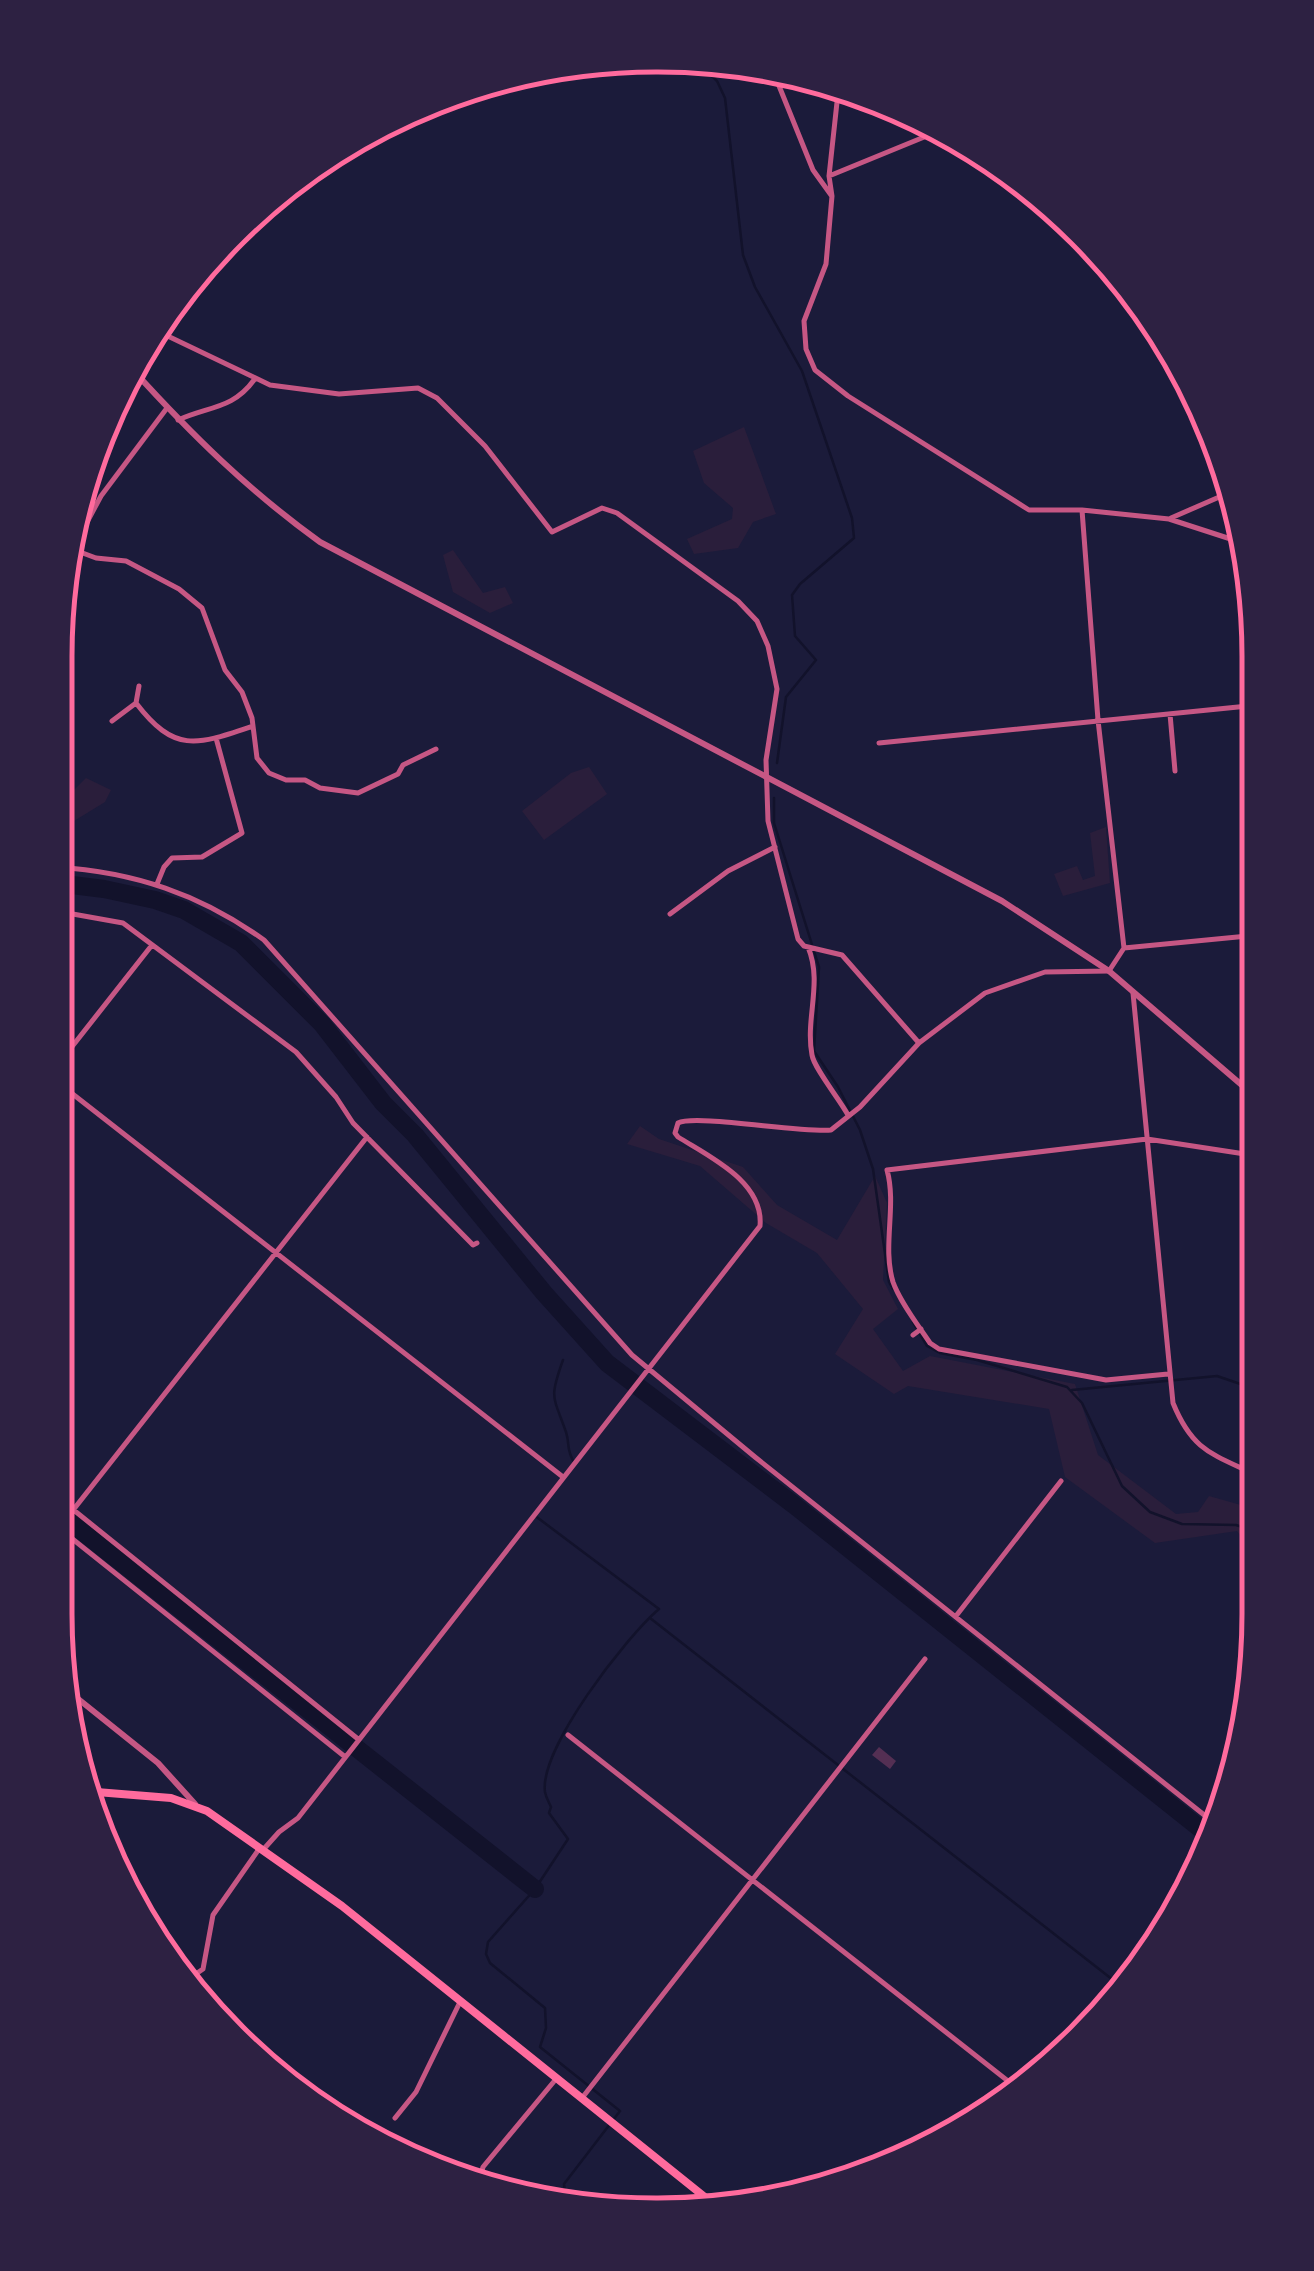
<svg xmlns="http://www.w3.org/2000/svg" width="1314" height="2271" font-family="'Crimson Pro',serif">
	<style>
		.green { fill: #2a1e3b }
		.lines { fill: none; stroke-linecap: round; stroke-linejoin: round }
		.stream { stroke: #12122b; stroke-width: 2.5 }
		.river { stroke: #12122b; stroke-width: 18 }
		.building { fill: #542f53 }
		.minor { stroke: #c65784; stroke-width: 5 }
		.tertiary { stroke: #c65784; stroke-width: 6 }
		.primary { stroke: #ff6b9d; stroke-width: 8 }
		.rim { fill: none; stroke: #ff6b9d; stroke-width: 5 }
	</style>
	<rect width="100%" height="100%" fill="#1b1b3a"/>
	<path class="green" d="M 744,427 L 776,514 L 753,522 L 738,548 L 694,554 L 687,539 L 732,519 L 733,508 L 704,483 L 693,451 Z
		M 453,550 L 483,593 L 505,587 L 513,603 L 490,613 L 453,592 L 443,555 Z
		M 589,767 L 607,794 L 544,840 L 522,811 L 571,773 Z
		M 86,778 L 111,790 L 105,802 L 56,832 L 56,792 L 69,795 Z
		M 1106,827 L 1110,883 L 1063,896 L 1054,874 L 1077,866 L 1083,880 L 1095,876 L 1090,833 Z
		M 640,1126 L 659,1139 L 743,1167 L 777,1205 L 837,1240 L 875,1176 L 887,1203 L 883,1280 L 898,1309 L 873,1329 L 903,1371 L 930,1356 L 1075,1384 L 1098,1455 L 1176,1514 L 1198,1512 L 1209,1496 L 1255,1509 L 1258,1638 L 1244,1623 L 1252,1550 L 1237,1531 L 1155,1543 L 1065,1477 L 1049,1409 L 908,1386 L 894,1394 L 835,1354 L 863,1309 L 817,1253 L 766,1223 L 700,1166 L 627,1144 Z"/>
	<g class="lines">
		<path class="stream" d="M 703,67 L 717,81 L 725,98 L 743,255 L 755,287 L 802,371 L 852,518 L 854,538 L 800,584 L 792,595 L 795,636 L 816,660 L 786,697 L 777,763
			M 774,798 L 774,823 L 819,967 L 814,1051 L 838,1087 L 860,1130 L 873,1169 L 889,1282 L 893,1289
			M 913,1322 L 927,1346 L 940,1353 L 977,1360 L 1067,1387 L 1082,1403 L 1122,1486 L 1150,1512 L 1182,1524 L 1236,1525 L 1258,1532
			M 563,1360 C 549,1399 553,1395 566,1432 C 570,1444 566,1450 574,1462
			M 1072,1390 L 1217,1376 L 1258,1390
			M 534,1515 L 659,1609 C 626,1637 539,1749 545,1792 C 546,1798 549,1802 551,1807 L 549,1813 L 568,1839 L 535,1889 L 488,1942 L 486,1954 L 490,1963 L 545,2008 L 546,2028 L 540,2047 L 620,2111 L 564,2184 L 566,2202
			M 650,1618 L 1122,1987"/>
		<path class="river" d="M 56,883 L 104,889 L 155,900 L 184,910 L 241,943 L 322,1024 L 383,1103 L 415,1135 L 544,1293 L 607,1363 L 794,1505 L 1212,1838
			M 55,1510 L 535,1889"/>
	</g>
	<path class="building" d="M 879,1747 L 896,1761 L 890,1769 L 872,1755 Z"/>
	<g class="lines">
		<path class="minor" d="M 771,66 L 813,170 L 831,195
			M 838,93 L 829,176 L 832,196 L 826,264 L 804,321 L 806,349 L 815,370 L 848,396 L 1029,510 L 1082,510 L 1169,519 L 1243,543
			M 829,176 L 934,133
			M 153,329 L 270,385 L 339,394 L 418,388 L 437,398 L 485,446 L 552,532 L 602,508 L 617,513 L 738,601 L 757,621 L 768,646 L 777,689 L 766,760 L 768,821 L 798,939 L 804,946 L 842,955 L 919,1043
			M 178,420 C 209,406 233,409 254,380
			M 1082,510 L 1098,720 L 1124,948
			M 1171,518 L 1233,491
			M 72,549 L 96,558 L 126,561 L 179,589 L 202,608 L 225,670 L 242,692 L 252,718 L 257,758 L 269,773 L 286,780 L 305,780 L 320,788 L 358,793 L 398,774 L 403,765 L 436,749
			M 69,556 L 101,496 L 167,408
			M 136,703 C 175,754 197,745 253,726
			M 1170,714 L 1175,771
			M 112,721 L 136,703 L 139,686
			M 879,743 L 1258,705
			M 56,867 C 134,872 200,894 264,940 L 632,1355 L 755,1457 L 1218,1826
			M 157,884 L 164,867 L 172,858 L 202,857 L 242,833 L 216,738
			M 56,911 L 123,923 L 296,1052 L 336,1097 L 353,1123 L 473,1245 L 477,1243
			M 670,914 L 728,871 L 775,847
			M 808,947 C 823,983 805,1018 812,1055 C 814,1068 840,1100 848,1115
			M 1133,993 L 1173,1403 C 1193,1452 1213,1454 1258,1476
			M 56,1067 L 152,945
			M 56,1081 L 563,1477
			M 913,1335 L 921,1329
			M 1168,1374 L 1106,1380 L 939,1349 L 930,1343 C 918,1325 900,1302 893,1282 C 882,1246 897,1206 887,1170 L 1147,1139 L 1258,1156
			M 55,1495 L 358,1739
			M 55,1525 L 344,1756
			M 55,1533 L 367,1137
			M 956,1616 L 1061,1481
			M 568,1735 L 1022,2092
			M 262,1851 L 279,1832 L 298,1818 L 760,1226 C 764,1182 710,1157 678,1137 L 675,1133 L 678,1123 C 695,1114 801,1133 831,1130 L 860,1107 L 919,1043 L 985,993 L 1045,972 L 1109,971 L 1124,948 L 1258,935
			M 183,1983 L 203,1969 L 213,1915 L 259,1849
			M 582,2098 L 925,1659
			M 395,2118 L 416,2092 L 460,2002
			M 478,2185 L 483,2167 L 556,2079"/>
		<path class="tertiary" d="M 133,370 C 192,435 248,490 320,542 L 1002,901 L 1109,971 L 1258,1099
			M 67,1690 L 158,1763 L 195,1804"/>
		<path class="primary" d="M 84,1791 L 171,1798 L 207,1811 L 342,1906 L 721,2210"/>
	</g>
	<path d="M0 0H1314V2271H0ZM656 72H658A584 584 0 0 1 1242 656V1614A584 584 0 0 1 658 2198H656A584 584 0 0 1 72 1614V656A584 584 0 0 1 656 72Z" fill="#2d2142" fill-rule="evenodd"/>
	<path class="rim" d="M656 72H658A584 584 0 0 1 1242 656V1614A584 584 0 0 1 658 2198H656A584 584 0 0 1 72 1614V656A584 584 0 0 1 656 72Z"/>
</svg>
